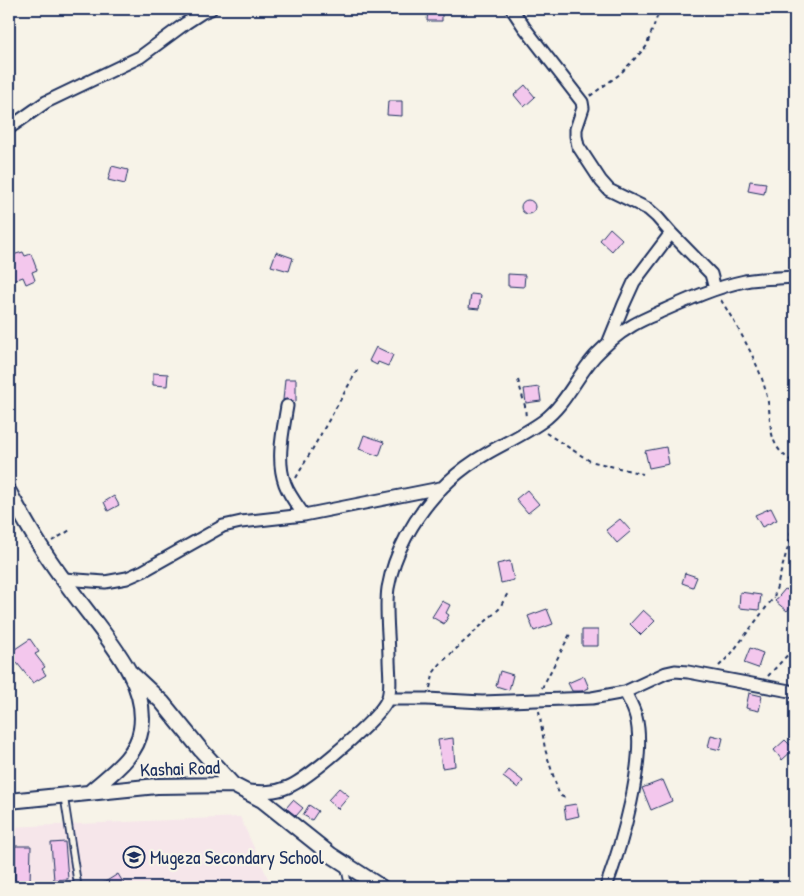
<svg xmlns="http://www.w3.org/2000/svg" width="804" height="896" font-family="'Patrick Hand',sans-serif">
	<style>
		.built { fill: #f6e6ea }
		.building { fill: #f3c7ed; stroke: #1b2f5e }
		.lines { fill: none; stroke-linecap: round; stroke-linejoin: round }
		.service-casing { stroke: #1b2f5e; stroke-width: 9 }
		.minor-casing { stroke: #1b2f5e; stroke-width: 15 }
		.tertiary-casing { stroke: #1b2f5e; stroke-width: 18 }
		.path { stroke: #1b2f5e; stroke-width: 2; stroke-dasharray: 4 4; stroke-linecap: butt }
		.service { stroke: #f7f3e8; stroke-width: 5.5 }
		.minor { stroke: #f7f3e8; stroke-width: 11 }
		.tertiary { stroke: #f7f3e8; stroke-width: 14 }
		.labels { text-anchor: middle; dominant-baseline: central; stroke-width: 4.5; stroke-linejoin: round; paint-order: stroke }
		.street-label { font-size: 19px; fill: #1b2f5e; stroke: #f7f3e8 }
		.poi-label { font-size: 19px; fill: #1b2f5e; stroke: #f7f3e8; text-anchor: start }
	</style>
	<rect width="100%" height="100%" fill="#f7f3e8"/>
	<filter id="ink" filterUnits="userSpaceOnUse"><feTurbulence type="fractalNoise" baseFrequency=".02" numOctaves="2"/><feDisplacementMap in="SourceGraphic" scale="10" xChannelSelector="R" yChannelSelector="G"/><feConvolveMatrix kernelMatrix="1 2 1 2 8 2 1 2 1" color-interpolation-filters="sRGB"/></filter>
	<g filter="url(#ink)">
		<path class="built" d="M 240,817 L 272,887 L 9,887 L 9,827 Z"/>
		<path class="building" d="M 428,9 L 442,9 L 442,21 L 427,21 Z
			M 525,85 L 535,97 L 524,107 L 514,95 Z
			M 388,101 L 402,101 L 402,116 L 387,115 Z
			M 112,166 L 128,170 L 125,184 L 108,180 Z
			M 750,181 L 766,183 L 764,194 L 748,191 Z
			M521 207a7 7 0 1 1 14 0a7 7 0 1 1-14 0Z
			M 610,228 L 622,239 L 612,251 L 600,240 Z
			M 23,252 L 25,256 L 31,254 L 37,270 L 32,272 L 35,280 L 26,284 L 23,277 L 9,282 L 9,256 Z
			M 276,252 L 293,258 L 289,271 L 271,266 Z
			M 508,274 L 525,275 L 524,287 L 508,286 Z
			M 471,294 L 481,295 L 479,309 L 469,308 Z
			M 376,347 L 393,355 L 388,366 L 378,362 L 377,365 L 369,361 Z
			M 153,373 L 168,374 L 167,386 L 153,385 Z
			M 285,379 L 296,379 L 296,402 L 288,399 L 283,400 Z
			M 539,387 L 541,401 L 526,403 L 524,389 Z
			M 364,435 L 384,442 L 379,456 L 359,449 Z
			M 666,447 L 669,464 L 649,468 L 645,451 Z
			M 527,490 L 539,504 L 528,513 L 516,499 Z
			M 114,496 L 119,505 L 108,511 L 104,502 Z
			M 771,508 L 777,520 L 762,527 L 755,515 Z
			M 620,519 L 631,531 L 617,543 L 606,530 Z
			M 510,561 L 514,580 L 501,583 L 497,564 Z
			M 685,573 L 697,577 L 693,587 L 682,583 Z
			M 795,577 L 795,602 L 787,611 L 775,601 L 785,589 L 787,590 Z
			M 740,592 L 761,595 L 759,610 L 739,608 Z
			M 442,601 L 450,605 L 446,613 L 449,615 L 444,624 L 432,617 Z
			M 547,609 L 553,624 L 534,631 L 528,616 Z
			M 643,610 L 655,621 L 641,635 L 630,624 Z
			M 582,630 L 598,630 L 598,646 L 582,646 Z
			M 30,639 L 39,652 L 35,654 L 45,667 L 42,669 L 46,675 L 33,683 L 9,653 Z
			M 750,648 L 763,653 L 758,668 L 744,663 Z
			M 500,671 L 513,675 L 509,690 L 496,686 Z
			M 584,676 L 589,688 L 582,691 L 572,691 L 568,683 Z
			M 749,693 L 762,696 L 759,711 L 746,708 Z
			M 711,735 L 723,738 L 720,750 L 708,747 Z
			M 453,738 L 455,766 L 442,768 L 438,740 Z
			M 785,740 L 794,749 L 782,760 L 774,750 Z
			M 509,770 L 523,781 L 518,788 L 503,777 Z
			M 663,780 L 672,801 L 651,810 L 642,788 Z
			M 339,788 L 349,796 L 338,809 L 328,800 Z
			M 293,800 L 303,808 L 296,816 L 286,808 Z
			M 576,804 L 579,816 L 566,819 L 564,806 Z
			M 309,805 L 318,811 L 312,820 L 303,815 Z
			M 65,842 L 68,879 L 54,880 L 51,843 Z
			M 15,846 L 31,846 L 30,882 L 15,882 Z
			M 118,874 L 126,887 L 97,887 Z"/>
		<g class="lines">
			<g class="service-casing">
				<path id="service" d="M 64,796 L 78,887
					M 344,865 L 349,887
					M 59,887 L 78,885"/>
			</g>
			<g class="minor-casing">
				<path id="minor" d="M 512,9 L 524,27 L 582,102 L 583,108 L 576,129 L 576,136 L 578,146 L 601,181 L 609,190 L 648,209 L 657,217 L 671,233 L 711,274 L 715,289
					M 9,128 L 46,102 L 140,57 L 186,23 L 203,12 L 211,9
					M 609,341 L 624,304 L 634,282 L 671,233
					M 287,406 C 283,431 276,460 285,484 C 289,495 297,505 304,515
					M 64,579 L 105,582 L 127,578 L 143,571 L 223,526 L 241,522 L 304,515 L 440,488
					M 388,699 L 427,699 L 482,702 L 592,698 L 625,692 L 666,673 L 675,671 L 688,672 L 795,692
					M 247,791 C 262,792 274,793 288,787 C 308,779 379,719 387,700 C 392,689 389,671 389,659 C 389,637 385,608 388,588 C 391,571 398,552 406,537 C 425,502 451,474 486,454 C 505,443 525,434 543,421 C 566,404 576,377 595,356 C 606,345 616,335 630,327 C 639,321 650,317 660,312 C 687,300 716,287 745,281 C 762,278 779,278 795,277
					M 606,887 C 621,846 647,760 636,717 C 634,708 629,700 625,692"/>
			</g>
			<g class="tertiary-casing">
				<path id="tertiary" d="M 9,492 C 19,510 29,529 41,547 C 56,571 73,593 90,615 C 114,647 148,686 141,729 C 137,757 109,775 89,793
					M 131,673 L 162,702 L 201,750 L 233,785
					M 9,801 L 157,786 L 233,785 L 262,800 L 331,855 L 381,887"/>
			</g>
			<path class="path" d="M 590,96 L 620,74 L 646,47 L 660,9
				M 721,300 C 735,323 749,346 759,371 C 764,383 767,395 769,408 C 771,434 771,449 795,463
				M 518,380 L 525,406 L 526,418
				M 546,433 L 590,461 L 643,474
				M 296,478 L 359,367
				M 52,541 L 72,529
				M 719,666 L 731,654 L 774,597 L 789,543 L 795,508
				M 768,676 L 795,647
				M 430,688 L 434,672 L 441,663 L 499,609 L 509,591
				M 542,688 L 570,634
				M 539,711 L 545,749 L 558,791 L 561,796 L 568,799"/>
			<use href="#service" class="service"/>
			<use href="#minor" class="minor"/>
			<use href="#tertiary" class="tertiary"/>
		</g>
	</g>
	<defs>
		<g id="school-ring" transform="scale(1.125)"><circle r="9.5" fill="#f7f3e8" stroke="#1b2f5e" stroke-width="1.5"/><path d="M0-5L7-2L0 1L-7-2ZM-4 1L0 2.5L4 1V4Q0 6-4 4Z" fill="#1b2f5e"/></g>
	</defs>
	<g fill-rule="evenodd">
		<use href="#school-ring" x="134" y="857"/>
	</g>
	<g class="labels">
		<g class="street-label">
			<text transform="translate(180 768) rotate(-2)">Kashai Road</text>
		</g>
		<g class="poi-label">
			<text x="150" y="857">Mugeza Secondary School</text>
		</g>
	</g>
	<rect width="804" height="896" fill="none" stroke="#f7f3e8" stroke-width="30"/>
	<rect x="15" y="15" width="774" height="866" fill="none" stroke="#1b2f5e" stroke-width="2" filter="url(#ink)"/>
</svg>
